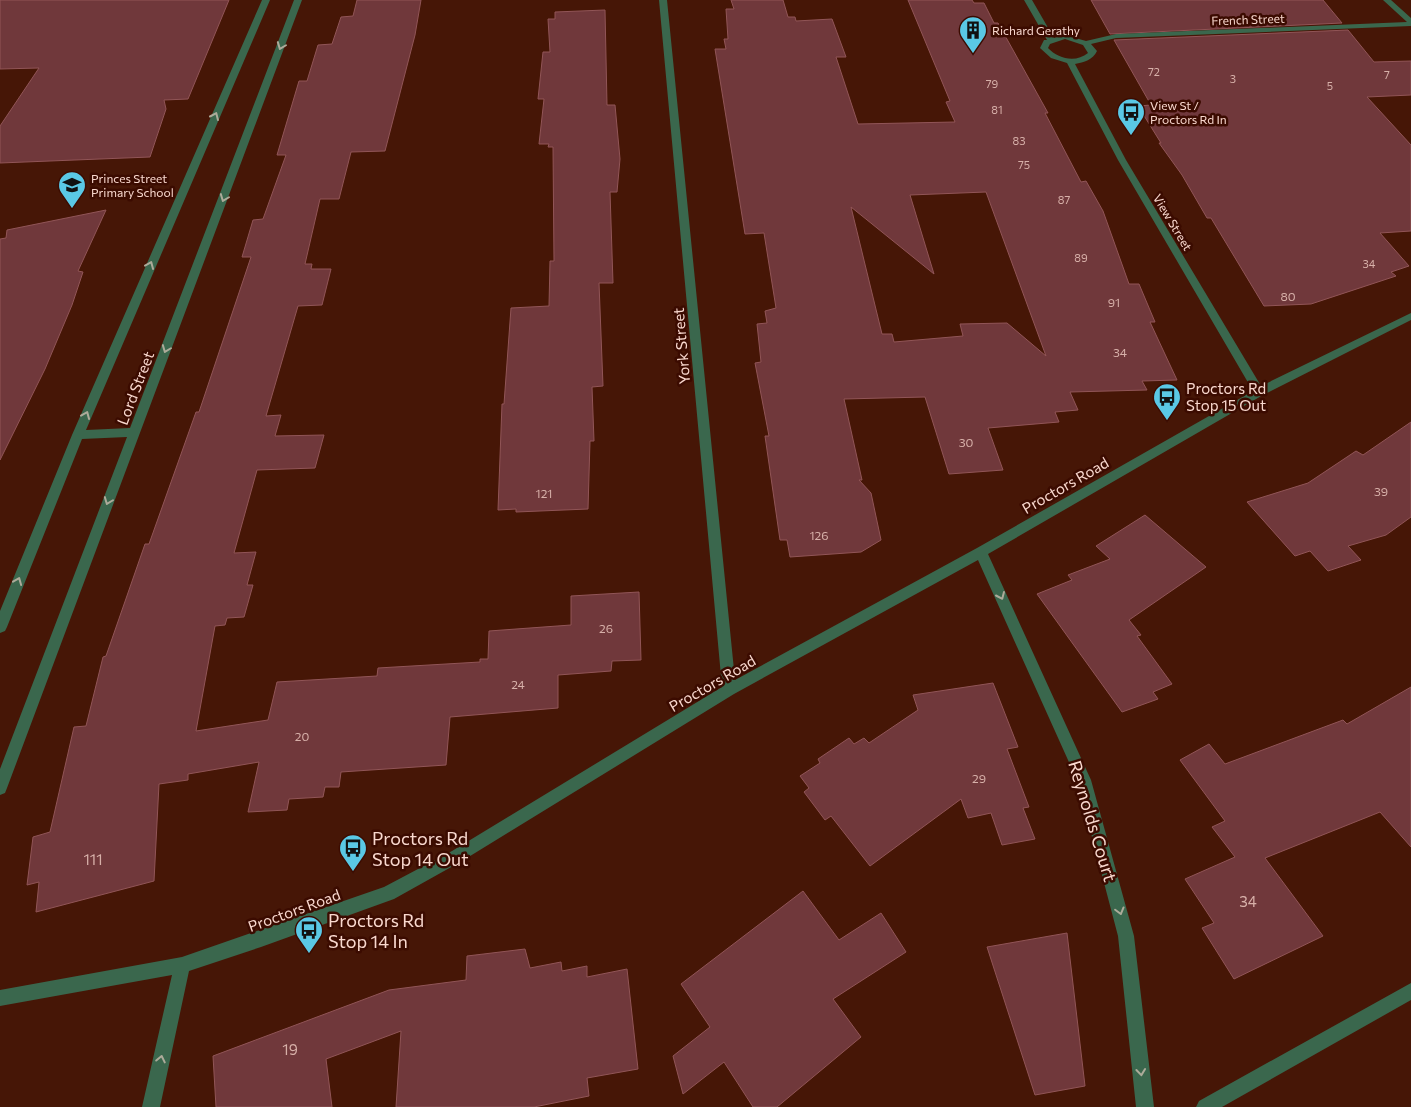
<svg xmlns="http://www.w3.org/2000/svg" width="1411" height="1107" font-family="Commissioner,sans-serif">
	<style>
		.building { fill: #70383b; stroke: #915557; fill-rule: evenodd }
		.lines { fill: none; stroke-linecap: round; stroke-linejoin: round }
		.minor { fill: #3a674d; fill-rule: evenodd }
		.oneway { stroke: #adab9a }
		.labels { text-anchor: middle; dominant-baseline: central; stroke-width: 5; stroke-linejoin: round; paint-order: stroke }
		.far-number-label { font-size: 11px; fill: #d7b0a9 }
		.far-street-label { font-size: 12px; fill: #f9d8ce; stroke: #3b0b00 }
		.far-poi-label { font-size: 12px; fill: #f9d8ce; stroke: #3b0b00; text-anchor: start }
		.number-label { font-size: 12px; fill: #d7b0a9 }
		.street-label { font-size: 15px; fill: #f9d8ce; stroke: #3b0b00 }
		.poi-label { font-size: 15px; fill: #f9d8ce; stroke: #3b0b00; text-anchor: start }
		.near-number-label { font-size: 15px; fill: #d7b0a9 }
		.near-street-label { font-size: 18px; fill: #f9d8ce; stroke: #3b0b00 }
		.near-poi-label { font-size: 18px; fill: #f9d8ce; stroke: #3b0b00; text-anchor: start }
	</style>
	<rect width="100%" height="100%" fill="#461606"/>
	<path class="building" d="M 0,0 L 229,0 L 188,99 L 164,100 L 166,109 L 150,157 L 0,163 L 0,126 L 39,68 L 0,69 Z
		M 357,0 L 421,0 L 415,35 L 385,151 L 351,152 L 339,199 L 320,199 L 305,264 L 312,264 L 311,269 L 331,269 L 322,305 L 298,306 L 266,416 L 281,415 L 275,436 L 324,435 L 315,468 L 257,470 L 234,553 L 256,552 L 247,585 L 253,585 L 244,617 L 227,618 L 225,625 L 215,626 L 196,731 L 268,720 L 277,682 L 377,676 L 378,668 L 480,662 L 480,659 L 488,659 L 489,631 L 571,625 L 571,596 L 639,592 L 641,660 L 612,661 L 611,671 L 558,675 L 558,708 L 450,717 L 446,765 L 341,772 L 339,787 L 325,787 L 323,797 L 289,799 L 287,810 L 248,812 L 259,762 L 188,774 L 188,780 L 159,784 L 154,881 L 36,912 L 39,882 L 27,885 L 33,837 L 50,832 L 74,727 L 86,726 L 103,657 L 106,656 L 145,544 L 149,544 L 196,412 L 199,412 L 251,257 L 242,257 L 253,220 L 263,219 L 286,155 L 277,155 L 299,81 L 307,81 L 318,45 L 332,44 L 341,17 L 353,16 Z
		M 731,0 L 783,0 L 788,17 L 795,17 L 796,21 L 832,19 L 846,57 L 836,57 L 858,124 L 955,122 L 946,102 L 950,101 L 908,0 L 972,0 L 974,3 L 984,3 L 994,23 L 998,23 L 1048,113 L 1045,113 L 1081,182 L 1086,181 L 1103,211 L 1129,284 L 1139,284 L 1155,322 L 1150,322 L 1177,380 L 1142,381 L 1147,390 L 1070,392 L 1078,410 L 1055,412 L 1059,422 L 988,428 L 1003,470 L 949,474 L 925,397 L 844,399 L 862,480 L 859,480 L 871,493 L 881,540 L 861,552 L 790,557 L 787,540 L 780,540 L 765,436 L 769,436 L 755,363 L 761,362 L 757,324 L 767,323 L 765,311 L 776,308 L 764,233 L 745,234 L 715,49 L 726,49 L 724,39 L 728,39 L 726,9 L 734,9 ZM 986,192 L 1046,356 L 1007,323 L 960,324 L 963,336 L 894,342 L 892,334 L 882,334 L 851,207 L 934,274 L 910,195 Z
		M 1091,0 L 1323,0 L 1342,23 L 1110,34 Z
		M 605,10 L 607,105 L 615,105 L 620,159 L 617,192 L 610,192 L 613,283 L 599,283 L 603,386 L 592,387 L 594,441 L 590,441 L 588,509 L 516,512 L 516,509 L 498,510 L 502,404 L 504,404 L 511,308 L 549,306 L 550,261 L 554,261 L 553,147 L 548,147 L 549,144 L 539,144 L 544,99 L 538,99 L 543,52 L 550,52 L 548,19 L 555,19 L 555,12 Z
		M 1348,30 L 1374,62 L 1411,61 L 1411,95 L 1367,97 L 1411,145 L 1411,231 L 1380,233 L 1409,266 L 1391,272 L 1396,276 L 1311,304 L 1264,306 L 1211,218 L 1207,218 L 1182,175 L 1159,143 L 1161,143 L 1138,106 L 1151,105 L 1114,40 Z
		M 106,210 L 78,271 L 83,272 L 72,305 L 45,369 L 0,460 L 0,239 L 6,238 L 7,230 Z
		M 1411,422 L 1411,517 L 1386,535 L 1348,546 L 1361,560 L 1328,571 L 1310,551 L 1295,556 L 1247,502 L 1308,483 L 1356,451 L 1363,455 Z
		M 1145,515 L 1206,567 L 1129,620 L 1141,635 L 1137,636 L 1172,684 L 1153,692 L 1158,699 L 1122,712 L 1037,594 L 1072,580 L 1068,575 L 1110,559 L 1096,546 Z
		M 993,683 L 1018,747 L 1007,749 L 1029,807 L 1023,808 L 1035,839 L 1002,845 L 991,813 L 968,818 L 961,799 L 870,866 L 831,816 L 825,820 L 804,792 L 809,788 L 800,776 L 820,763 L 818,759 L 849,738 L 854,744 L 864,738 L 869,743 L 918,710 L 913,695 Z
		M 1411,687 L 1411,847 L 1380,812 L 1265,858 L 1323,936 L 1234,979 L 1202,928 L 1214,923 L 1185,879 L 1235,857 L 1212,827 L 1225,821 L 1180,760 L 1209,744 L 1225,764 L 1343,720 L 1347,724 Z
		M 803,891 L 839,940 L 881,913 L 906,952 L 833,999 L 861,1037 L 777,1107 L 753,1107 L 724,1062 L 683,1094 L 673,1056 L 710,1027 L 681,984 Z
		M 1067,933 L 1085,1086 L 1035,1095 L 987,947 Z
		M 525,949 L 530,968 L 561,962 L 562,971 L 587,966 L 587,977 L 627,969 L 638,1069 L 587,1078 L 589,1096 L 534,1107 L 396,1107 L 401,1031 L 326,1059 L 332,1107 L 216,1107 L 213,1056 L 389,990 L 466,980 L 467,956 Z"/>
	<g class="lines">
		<path class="minor" d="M 262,0 L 270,0 L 86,430 L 130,428 L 294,0 L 302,0 L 7,788 L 5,793 L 0,795 L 0,769 L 127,437 L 82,439 L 7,627 L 5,631 L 0,633 L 0,611 L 72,435 Z
			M 659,0 L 667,0 L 735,680 L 977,548 L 1253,391 L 1118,160 L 1067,63 L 1051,58 L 1040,48 L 1044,40 L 1047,40 L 1024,0 L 1032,0 L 1054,38 L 1065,35 L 1086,41 L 1116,34 L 1407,22 L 1383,0 L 1391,0 L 1411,18 L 1411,26 L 1116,38 L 1091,44 L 1097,51 C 1093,60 1084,62 1075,64 L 1126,160 L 1261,386 L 1411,313 L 1411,320 L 1263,395 L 988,554 L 1091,780 L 1134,936 L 1154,1107 L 1136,1107 L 1118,936 L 1077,780 L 978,560 L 734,694 L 462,861 L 394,899 L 261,947 L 189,971 L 160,1107 L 142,1107 L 172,975 L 0,1006 L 0,990 L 182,957 L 384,887 L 452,851 L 722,687 ZM 1065,39 L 1083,45 L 1088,53 C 1076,63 1058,59 1048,48 L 1050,44 Z
			M 1411,983 L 1411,1000 L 1222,1107 L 1196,1107 L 1199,1101 Z"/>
	</g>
	<defs><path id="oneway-chevron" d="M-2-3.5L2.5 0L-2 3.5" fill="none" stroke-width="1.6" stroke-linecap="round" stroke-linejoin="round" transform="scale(1.25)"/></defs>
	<g class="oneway">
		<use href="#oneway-chevron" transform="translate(281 46) rotate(111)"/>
		<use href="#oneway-chevron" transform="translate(215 116) rotate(-66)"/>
		<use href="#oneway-chevron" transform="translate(224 198) rotate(111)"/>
		<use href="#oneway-chevron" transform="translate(150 265) rotate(-67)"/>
		<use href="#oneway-chevron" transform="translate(166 349) rotate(111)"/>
		<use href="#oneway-chevron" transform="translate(86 415) rotate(-67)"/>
		<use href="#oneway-chevron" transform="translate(108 501) rotate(111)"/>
		<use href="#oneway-chevron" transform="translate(18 581) rotate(-68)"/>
		<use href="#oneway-chevron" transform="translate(1001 596) rotate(66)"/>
		<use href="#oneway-chevron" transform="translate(1120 911) rotate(75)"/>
		<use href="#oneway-chevron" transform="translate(161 1059) rotate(-78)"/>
		<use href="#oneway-chevron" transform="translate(1141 1072) rotate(84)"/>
	</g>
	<defs>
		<g id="building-pin" transform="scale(1.4375)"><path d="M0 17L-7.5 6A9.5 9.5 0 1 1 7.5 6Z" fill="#5ac8e5" stroke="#3b0b00"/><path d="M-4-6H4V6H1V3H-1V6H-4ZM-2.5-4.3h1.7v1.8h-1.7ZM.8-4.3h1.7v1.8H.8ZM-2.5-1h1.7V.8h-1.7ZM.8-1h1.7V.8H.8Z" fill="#111"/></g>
		<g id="bus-pin" transform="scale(1.4375)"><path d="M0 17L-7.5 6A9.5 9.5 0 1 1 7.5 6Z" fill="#5ac8e5" stroke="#3b0b00"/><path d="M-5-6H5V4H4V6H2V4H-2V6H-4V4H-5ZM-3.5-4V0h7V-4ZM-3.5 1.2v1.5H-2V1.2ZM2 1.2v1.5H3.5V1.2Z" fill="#111"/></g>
		<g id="school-pin" transform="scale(1.4375)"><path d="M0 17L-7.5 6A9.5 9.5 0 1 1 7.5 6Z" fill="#5ac8e5" stroke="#3b0b00"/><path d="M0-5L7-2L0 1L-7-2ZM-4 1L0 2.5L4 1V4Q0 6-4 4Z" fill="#111"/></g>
	</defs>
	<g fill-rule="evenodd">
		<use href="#building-pin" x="973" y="30"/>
		<use href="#bus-pin" x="1131" y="112"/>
		<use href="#school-pin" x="72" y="185"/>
		<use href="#bus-pin" x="1167" y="397"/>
		<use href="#bus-pin" x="353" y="848"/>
		<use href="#bus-pin" x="309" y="930"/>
	</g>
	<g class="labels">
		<g class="far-number-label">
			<text x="1154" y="71">72</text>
			<text x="1387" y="74">7</text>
			<text x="1233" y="78">3</text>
			<text x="992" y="83">79</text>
			<text x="1330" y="85">5</text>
			<text x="997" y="109">81</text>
			<text x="1019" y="140">83</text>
			<text x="1024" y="164">75</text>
			<text x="1064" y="199">87</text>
			<text x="1081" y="257">89</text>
			<text x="1369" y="263">34</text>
		</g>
		<g class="far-street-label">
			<text transform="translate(1248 19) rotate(-2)">French Street</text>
			<text transform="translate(1173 222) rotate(59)">View Street</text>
		</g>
		<g class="far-poi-label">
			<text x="992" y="30">Richard Gerathy</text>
			<text x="1150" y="105">View St /<tspan x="1150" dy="14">Proctors Rd In</tspan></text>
			<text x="91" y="178">Princes Street<tspan x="91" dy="14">Primary School</tspan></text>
		</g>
		<g class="number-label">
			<text x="1288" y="296">80</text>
			<text x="1114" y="302">91</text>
			<text x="1120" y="352">34</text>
			<text x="966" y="442">30</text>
			<text x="1381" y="491">39</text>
			<text x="544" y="493">121</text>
			<text x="819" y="535">126</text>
			<text x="606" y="628">26</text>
			<text x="518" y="684">24</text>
			<text x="302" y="736">20</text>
			<text x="979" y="778">29</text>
		</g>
		<g class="street-label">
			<text transform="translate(681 346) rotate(-95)">York Street</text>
			<text transform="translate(135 388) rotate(-69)">Lord Street</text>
			<text transform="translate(1065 485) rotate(-30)">Proctors Road</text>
			<text transform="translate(712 683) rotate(-30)">Proctors Road</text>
			<text transform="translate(294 910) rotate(-20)">Proctors Road</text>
		</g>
		<g class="poi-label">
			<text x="1186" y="388">Proctors Rd<tspan x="1186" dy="17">Stop 15 Out</tspan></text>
		</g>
		<g class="near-number-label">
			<text x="93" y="859">111</text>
			<text x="1248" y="901">34</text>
			<text x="290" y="1049">19</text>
		</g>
		<g class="near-street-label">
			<text transform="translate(1093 821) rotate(73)">Reynolds Court</text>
		</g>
		<g class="near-poi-label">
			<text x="372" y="838">Proctors Rd<tspan x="372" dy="21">Stop 14 Out</tspan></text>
			<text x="328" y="920">Proctors Rd<tspan x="328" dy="21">Stop 14 In</tspan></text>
		</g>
	</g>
</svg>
